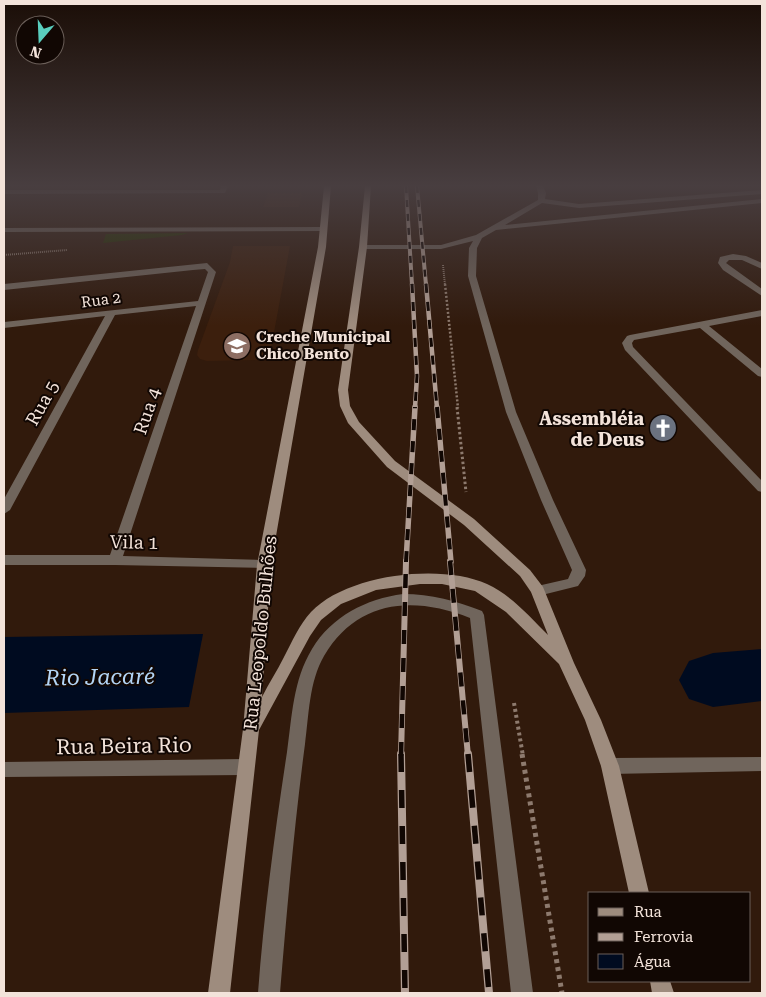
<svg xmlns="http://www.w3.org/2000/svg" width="766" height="997" font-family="'Roboto Serif',serif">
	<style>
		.built { fill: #3c1f0d }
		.green { fill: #263002 }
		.water { fill: #000b20 }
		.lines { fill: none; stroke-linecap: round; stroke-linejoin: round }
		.river { fill: #000b20; fill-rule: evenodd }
		.path-far4 { stroke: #8d7a6e; stroke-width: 2; stroke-dasharray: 1 1; stroke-linecap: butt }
		.path-far3 { stroke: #8d7a6e; stroke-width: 2.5; stroke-dasharray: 2 2; stroke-linecap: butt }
		.path-far2 { stroke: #8d7a6e; stroke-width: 3; stroke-dasharray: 2.5 2.5; stroke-linecap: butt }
		.path-far1 { stroke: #8d7a6e; stroke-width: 4; stroke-dasharray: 3 3; stroke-linecap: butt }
		.path { stroke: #8d7a6e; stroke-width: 5; stroke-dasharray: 4 4; stroke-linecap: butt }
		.street { fill: #70655c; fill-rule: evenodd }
		.secondary { fill: #9e8c7e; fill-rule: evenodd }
		.rail-far4-casing { stroke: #b29f95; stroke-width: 4 }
		.rail-far3-casing { stroke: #b29f95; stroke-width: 4.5 }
		.rail-far2-casing { stroke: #b29f95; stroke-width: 5.5 }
		.rail-far1-casing { stroke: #b29f95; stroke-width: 6 }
		.rail-casing { stroke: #b29f95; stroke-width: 8 }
		.rail-far4 { stroke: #110703; stroke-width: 2.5; stroke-dasharray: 7; stroke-linecap: butt }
		.rail-far3 { stroke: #110703; stroke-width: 3; stroke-dasharray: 9; stroke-linecap: butt }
		.rail-far2 { stroke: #110703; stroke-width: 4; stroke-dasharray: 11; stroke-linecap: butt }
		.rail-far1 { stroke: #110703; stroke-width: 4.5; stroke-dasharray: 14; stroke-linecap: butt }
		.rail { stroke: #110703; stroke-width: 5.5; stroke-dasharray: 18; stroke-linecap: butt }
		.labels { text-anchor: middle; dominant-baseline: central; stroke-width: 4; stroke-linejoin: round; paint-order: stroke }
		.far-street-label { font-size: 15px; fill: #f3e3da; stroke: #110703 }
		.far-poi-label { font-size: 15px; font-weight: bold; fill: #f3e3da; stroke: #110703; text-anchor: start }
		.street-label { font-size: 18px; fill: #f3e3da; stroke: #110703 }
		.poi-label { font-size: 18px; font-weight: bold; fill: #f3e3da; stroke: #110703; text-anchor: end }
		.near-street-label { font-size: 21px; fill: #f3e3da; stroke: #110703 }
		.near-water-label { font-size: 22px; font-style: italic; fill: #b3d5f6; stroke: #110703 }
	</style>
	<rect width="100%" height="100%" fill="#311a0c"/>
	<path class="built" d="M 268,193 L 302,193 L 299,207 L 263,207 Z
		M 233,246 L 290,246 L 270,354 L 259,360 L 207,361 L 200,359 L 197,355 L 198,350 L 230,262 Z"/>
	<path class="green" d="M 188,233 L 182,235 L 103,243 L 106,234 Z"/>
	<path class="water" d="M 203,634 L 189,707 L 4,713 L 4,637 Z"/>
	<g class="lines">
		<path class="river" d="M 762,649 L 762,701 L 713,707 L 689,699 L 679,680 L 689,661 L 713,653 Z"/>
		<path class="path-far4" d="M 4,255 L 67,250
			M 443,265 L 445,285"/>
		<path class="path-far3" d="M 445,284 L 458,408"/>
		<path class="path-far2" d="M 457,407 L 466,492"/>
		<path class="path-far1" d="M 514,703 L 523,756"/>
		<path class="path" d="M 522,754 L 562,993"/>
		<path class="street" d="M 221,186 L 228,186 L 225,193 L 4,194 L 4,190 L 220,190 Z
			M 536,186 L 543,186 L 546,193 L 545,199 L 579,204 L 762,190 L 762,194 L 579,208 L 542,203 L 505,225 L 762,199 L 762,203 L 496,230 L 482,238 L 477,248 L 476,276 L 516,412 L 553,500 L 586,570 L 585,576 L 578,586 L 538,596 L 533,595 L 531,591 L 533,587 L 568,579 L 572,570 L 541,500 L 506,412 L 468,276 L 469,248 L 473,241 L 441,249 L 363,249 L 359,247 L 363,245 L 441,245 L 476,235 L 538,200 L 538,193 Z
			M 322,227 L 325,227 L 325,231 L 4,232 L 4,228 Z
			M 733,254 L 746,256 L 762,263 L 762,269 L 742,260 L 729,260 L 726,263 L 762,289 L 762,296 L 723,270 L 718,263 L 720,257 Z
			M 207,263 L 216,272 L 123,556 L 264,560 L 269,562 L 271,565 L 269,568 L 115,565 L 4,565 L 4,555 L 110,555 L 196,306 L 115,315 L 10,510 L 4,514 L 4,499 L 105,316 L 4,328 L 4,322 L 198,301 L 208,272 L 205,269 L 193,270 L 4,290 L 4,284 Z
			M 762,310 L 762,316 L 709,326 L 762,369 L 762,377 L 758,376 L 700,328 L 634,340 L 632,343 L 633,347 L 762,481 L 762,492 L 758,491 L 625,350 L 622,343 L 627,336 L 630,335 Z
			M 403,594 C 431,594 457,601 482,611 L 484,615 L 533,993 L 511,993 L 470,618 C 414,596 358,599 324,656 C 309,682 309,715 305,744 C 294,827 287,910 280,993 L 258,993 C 264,913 275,831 287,752 C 292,717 293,680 312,649 C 332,616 366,599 403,594 Z
			M 762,757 L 762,771 L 610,774 L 604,771 L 601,766 L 604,761 L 610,758 Z
			M 245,759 L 251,762 L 254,767 L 251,772 L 245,775 L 4,777 L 4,762 Z"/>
		<path class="secondary" d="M 324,186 L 331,186 L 326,247 L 271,565 L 262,697 C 269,683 277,671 284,657 C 292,642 299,625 311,612 C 347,574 441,563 487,584 C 511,595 530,617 548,635 L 531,592 L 520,576 L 464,525 L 387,467 L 348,423 L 340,406 L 338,390 L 359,247 L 365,186 L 371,186 L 367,247 L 348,390 L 350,406 L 359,422 L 395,461 L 474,519 L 530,570 L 543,587 L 574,663 L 601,720 L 619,766 L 649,893 L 629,893 L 601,766 L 585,720 L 559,664 L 506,612 L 475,591 L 442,584 L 420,584 L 376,590 L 341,604 L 321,620 L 310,636 L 259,730 L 230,993 L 208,993 L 243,729 L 257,565 L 318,247 Z
			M 650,981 L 670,981 L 674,993 L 652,993 Z"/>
		<g class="rail-far4-casing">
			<path id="rail-far4" d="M 406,186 L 412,285
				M 417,186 L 426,285"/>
		</g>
		<g class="rail-far3-casing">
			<path id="rail-far3" d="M 412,284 L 417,376 L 415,408
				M 426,284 L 437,408"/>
		</g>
		<g class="rail-far2-casing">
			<path id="rail-far2" d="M 437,407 L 451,562
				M 406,562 L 415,407"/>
		</g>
		<g class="rail-far1-casing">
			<path id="rail-far1" d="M 450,561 L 468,756
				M 401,756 L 406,561"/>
		</g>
		<g class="rail-casing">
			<path id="rail" d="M 401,754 L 405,993
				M 468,754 L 489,993"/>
		</g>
		<use href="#rail-far4" class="rail-far4"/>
		<use href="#rail-far3" class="rail-far3"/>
		<use href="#rail-far2" class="rail-far2"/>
		<use href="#rail-far1" class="rail-far1"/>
		<use href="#rail" class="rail"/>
	</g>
	<linearGradient id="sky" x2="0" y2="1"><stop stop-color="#1b0e07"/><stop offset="0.57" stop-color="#483e40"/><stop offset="1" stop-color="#483e40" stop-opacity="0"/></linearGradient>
	<rect width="766" height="326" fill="url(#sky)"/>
	<defs>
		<g id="school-disc" transform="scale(1.4375)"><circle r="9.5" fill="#8d6e63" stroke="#110703"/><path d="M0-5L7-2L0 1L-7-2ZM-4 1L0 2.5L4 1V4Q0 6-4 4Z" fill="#fff"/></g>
		<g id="church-disc" transform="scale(1.4375)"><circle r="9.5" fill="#6b7280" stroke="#110703"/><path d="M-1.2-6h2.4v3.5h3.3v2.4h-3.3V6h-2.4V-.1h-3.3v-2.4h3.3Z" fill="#fff"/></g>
	</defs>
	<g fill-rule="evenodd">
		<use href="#school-disc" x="237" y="346"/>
		<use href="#church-disc" x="663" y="428"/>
	</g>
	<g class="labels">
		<g class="far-street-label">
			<text transform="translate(101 300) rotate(-7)">Rua 2</text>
		</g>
		<g class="far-poi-label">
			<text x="256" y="337">Creche Municipal<tspan x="256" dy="17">Chico Bento</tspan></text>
		</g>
		<g class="street-label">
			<text transform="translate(42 403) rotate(-61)">Rua 5</text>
			<text transform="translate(147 411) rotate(-71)">Rua 4</text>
			<text transform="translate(134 542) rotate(1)">Vila 1</text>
			<text transform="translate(260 633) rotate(-84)">Rua Leopoldo Bulhões</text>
		</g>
		<g class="poi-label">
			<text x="644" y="418">Assembléia<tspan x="644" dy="21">de Deus</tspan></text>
		</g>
		<g class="near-street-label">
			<text transform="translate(124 746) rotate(-1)">Rua Beira Rio</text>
		</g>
		<g class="near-water-label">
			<text transform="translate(100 677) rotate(-1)">Rio Jacaré</text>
		</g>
	</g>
	<rect width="766" height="997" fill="none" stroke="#f3e3da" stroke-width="10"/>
	<rect x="588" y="892" width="162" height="90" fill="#110703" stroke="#6b5f59"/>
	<rect x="598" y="908" width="25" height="8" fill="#9e8c7e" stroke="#6b5f59"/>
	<text x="634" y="917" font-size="15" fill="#f3e3da">Rua</text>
	<rect x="598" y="933" width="25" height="8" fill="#b29f95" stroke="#6b5f59"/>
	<text x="634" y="942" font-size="15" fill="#f3e3da">Ferrovia</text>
	<rect x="598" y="954" width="25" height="15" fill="#000b20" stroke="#6b5f59"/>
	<text x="634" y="967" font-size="15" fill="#f3e3da">Água</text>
	<g transform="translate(40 40) rotate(199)"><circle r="24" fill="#110703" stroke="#6b5f59"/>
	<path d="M0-4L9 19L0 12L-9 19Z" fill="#59cebe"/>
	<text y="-8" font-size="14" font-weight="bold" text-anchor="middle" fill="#f3e3da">N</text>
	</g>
</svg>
